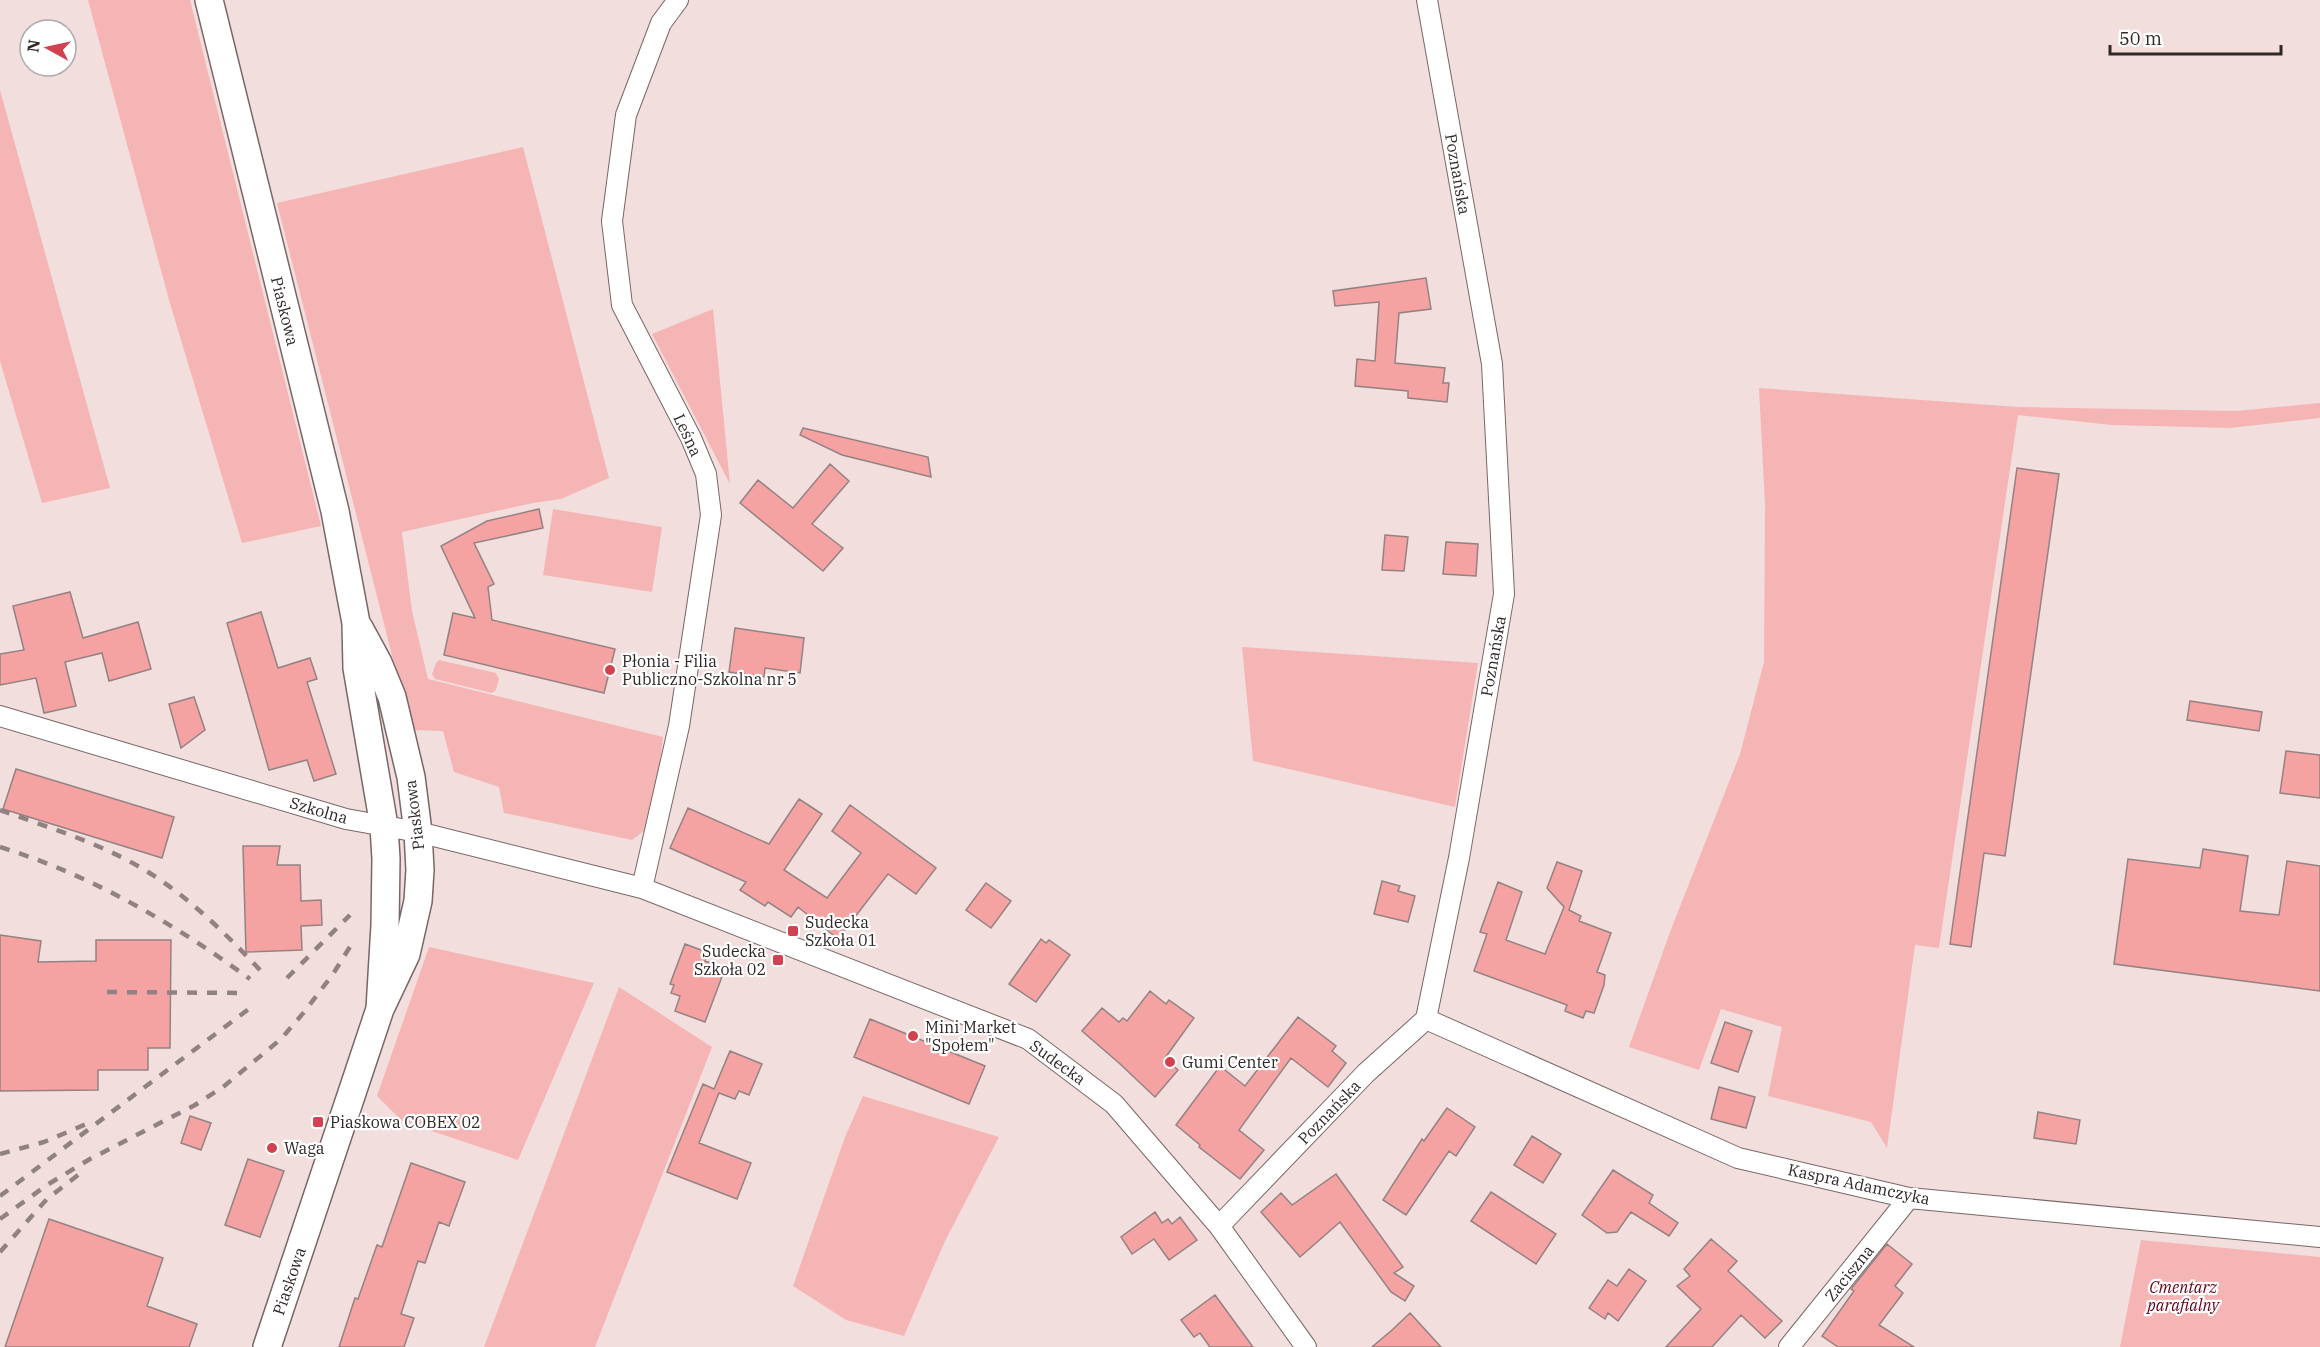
<svg xmlns="http://www.w3.org/2000/svg" width="2320" height="1347" font-family="'IBM Plex Serif',serif">
	<style>
		.green { fill: #f5b5b5 }
		.building { fill: #f5a2a2; stroke: #948282; stroke-width: 1.5 }
		.lines { fill: none; stroke-linecap: round; stroke-linejoin: round }
		.minor-casing { stroke: #786767; stroke-width: 22 }
		.secondary-casing { stroke: #786767; stroke-width: 30 }
		.minor { stroke: #fff; stroke-width: 20 }
		.secondary { stroke: #fff; stroke-width: 27 }
		.rail { stroke: #908282; stroke-width: 4.5; stroke-dasharray: 10 10; stroke-linecap: butt }
		.poi-dot { fill: #d1414f; stroke: #fff; stroke-width: 2 }
		.labels { text-anchor: middle; dominant-baseline: central; stroke-width: 4.5; stroke-linejoin: round; paint-order: stroke }
		.street-label { font-size: 16px; fill: #2f2827; stroke: #fff }
		.poi-label { font-size: 16px; fill: #2f2827; stroke: #fff; text-anchor: start }
		.park-label { font-size: 16px; font-style: italic; fill: #610316; stroke: #fff }
	</style>
	<rect width="100%" height="100%" fill="#f3dede"/>
	<path class="green" d="M 88,0 L 190,0 L 321,526 L 242,543 L 169,300 Z
		M 0,90 L 110,488 L 42,503 L 0,361 Z
		M 523,147 L 609,478 L 561,499 L 533,503 L 402,532 L 412,611 L 428,679 L 663,737 L 658,778 L 645,830 L 632,840 L 504,813 L 499,787 L 454,772 L 443,731 L 411,730 L 277,203 Z
		M 713,309 L 730,484 L 652,334 Z
		M 1759,388 L 2018,407 L 2236,411 L 2320,403 L 2320,418 L 2230,428 L 2112,425 L 2018,415 L 1939,948 L 1915,945 L 1887,1148 L 1871,1122 L 1768,1096 L 1782,1027 L 1721,1009 L 1699,1070 L 1629,1047 L 1670,932 L 1740,754 L 1764,662 L 1765,505 Z
		M 553,509 L 662,527 L 652,592 L 543,575 Z
		M 1242,647 L 1478,663 L 1455,807 L 1253,761 Z
		M 439,660 L 496,673 L 499,679 L 496,690 L 492,693 L 435,679 L 432,674 L 436,663 Z
		M 429,947 L 594,983 L 518,1160 L 402,1121 L 377,1096 Z
		M 619,987 L 712,1047 L 595,1347 L 484,1347 Z
		M 863,1096 L 999,1137 L 945,1241 L 904,1336 L 846,1320 L 793,1286 L 845,1137 Z
		M 2141,1240 L 2320,1257 L 2320,1347 L 2120,1347 Z"/>
	<path class="building" d="M 1426,278 L 1431,309 L 1399,313 L 1395,363 L 1445,368 L 1443,383 L 1449,383 L 1447,402 L 1408,398 L 1408,391 L 1355,386 L 1357,359 L 1375,361 L 1379,302 L 1335,306 L 1333,291 Z
		M 803,428 L 928,457 L 931,477 L 842,455 L 800,435 Z
		M 830,464 L 849,481 L 812,524 L 843,548 L 823,571 L 740,503 L 758,480 L 793,508 Z
		M 2017,468 L 2059,474 L 2005,856 L 1984,853 L 1971,947 L 1950,944 Z
		M 539,509 L 543,528 L 474,543 L 494,584 L 488,587 L 492,620 L 615,649 L 604,693 L 444,655 L 453,613 L 475,618 L 441,546 L 487,521 Z
		M 1385,535 L 1408,537 L 1404,571 L 1382,570 Z
		M 1446,542 L 1478,544 L 1476,576 L 1443,574 Z
		M 70,592 L 83,638 L 138,622 L 151,669 L 109,681 L 102,653 L 65,662 L 76,706 L 44,713 L 36,678 L 0,685 L 0,654 L 24,650 L 13,606 Z
		M 261,612 L 278,668 L 310,658 L 317,679 L 307,682 L 336,774 L 314,781 L 307,760 L 269,770 L 227,623 Z
		M 735,628 L 804,638 L 800,673 L 765,668 L 764,677 L 729,672 Z
		M 194,697 L 205,730 L 181,748 L 169,704 Z
		M 2190,701 L 2262,712 L 2259,731 L 2187,720 Z
		M 2286,751 L 2320,755 L 2320,798 L 2280,793 Z
		M 16,769 L 174,817 L 162,858 L 3,809 Z
		M 799,799 L 822,814 L 784,870 L 827,898 L 861,853 L 832,831 L 850,805 L 936,868 L 916,894 L 888,874 L 838,939 L 798,907 L 791,917 L 768,902 L 765,906 L 740,890 L 746,882 L 670,848 L 688,808 L 769,844 Z
		M 243,846 L 280,846 L 277,865 L 300,865 L 301,901 L 321,900 L 322,925 L 301,926 L 302,950 L 246,952 Z
		M 2203,849 L 2248,856 L 2240,911 L 2279,915 L 2287,861 L 2320,866 L 2320,991 L 2114,964 L 2128,859 L 2200,868 Z
		M 1557,862 L 1582,871 L 1569,910 L 1581,916 L 1579,921 L 1611,933 L 1597,972 L 1605,975 L 1604,985 L 1594,1013 L 1586,1011 L 1583,1018 L 1565,1011 L 1567,1005 L 1474,971 L 1487,934 L 1480,932 L 1498,882 L 1522,892 L 1506,940 L 1545,954 L 1564,907 L 1547,888 Z
		M 1382,881 L 1400,886 L 1398,891 L 1415,896 L 1408,922 L 1374,914 Z
		M 986,883 L 1011,901 L 991,928 L 966,910 Z
		M 0,935 L 41,941 L 38,962 L 96,961 L 96,940 L 171,940 L 170,1048 L 148,1048 L 148,1070 L 98,1070 L 98,1090 L 0,1091 Z
		M 1041,939 L 1046,943 L 1049,940 L 1070,955 L 1036,1002 L 1009,984 Z
		M 685,944 L 709,953 L 705,961 L 717,965 L 715,971 L 723,974 L 705,1022 L 675,1011 L 680,996 L 671,993 L 674,985 L 670,984 Z
		M 1150,991 L 1166,1004 L 1169,1000 L 1194,1018 L 1165,1058 L 1178,1070 L 1155,1097 L 1119,1063 L 1082,1031 L 1102,1008 L 1119,1022 L 1123,1018 L 1127,1021 Z
		M 1298,1017 L 1336,1046 L 1332,1051 L 1346,1063 L 1328,1087 L 1291,1058 L 1239,1130 L 1264,1150 L 1240,1179 L 1199,1147 L 1200,1145 L 1176,1125 L 1220,1066 L 1245,1086 Z
		M 870,1019 L 985,1066 L 969,1104 L 854,1057 Z
		M 1725,1022 L 1752,1031 L 1738,1072 L 1711,1063 Z
		M 730,1051 L 762,1064 L 749,1095 L 739,1091 L 735,1099 L 719,1093 L 699,1143 L 751,1163 L 737,1199 L 667,1172 L 703,1084 L 714,1089 Z
		M 1719,1087 L 1755,1097 L 1746,1128 L 1711,1119 Z
		M 1447,1108 L 1475,1127 L 1456,1156 L 1449,1151 L 1406,1215 L 1383,1200 L 1422,1139 L 1424,1141 Z
		M 2038,1112 L 2080,1120 L 2076,1144 L 2034,1138 Z
		M 190,1116 L 211,1123 L 201,1150 L 181,1143 Z
		M 1532,1136 L 1561,1154 L 1543,1183 L 1514,1165 Z
		M 248,1159 L 284,1171 L 260,1237 L 225,1225 Z
		M 411,1163 L 465,1182 L 449,1226 L 439,1222 L 425,1263 L 418,1261 L 401,1314 L 414,1318 L 404,1347 L 339,1347 L 355,1298 L 358,1299 L 377,1245 L 382,1247 Z
		M 1613,1170 L 1653,1195 L 1649,1203 L 1678,1223 L 1669,1236 L 1631,1212 L 1617,1232 L 1607,1233 L 1582,1215 Z
		M 1336,1174 L 1403,1267 L 1394,1273 L 1414,1286 L 1405,1301 L 1391,1292 L 1340,1222 L 1300,1257 L 1261,1212 L 1281,1193 L 1292,1205 Z
		M 1491,1192 L 1556,1234 L 1536,1264 L 1471,1221 Z
		M 1155,1212 L 1162,1223 L 1168,1219 L 1172,1224 L 1180,1217 L 1197,1240 L 1169,1260 L 1154,1239 L 1132,1254 L 1121,1237 Z
		M 49,1219 L 163,1258 L 147,1306 L 197,1324 L 189,1347 L 5,1347 Z
		M 1711,1239 L 1737,1261 L 1728,1271 L 1782,1321 L 1765,1338 L 1741,1315 L 1712,1347 L 1666,1347 L 1701,1309 L 1677,1286 L 1690,1276 L 1684,1269 Z
		M 1887,1244 L 1912,1264 L 1895,1286 L 1903,1293 L 1879,1325 L 1914,1347 L 1838,1347 L 1822,1336 L 1854,1291 L 1851,1289 Z
		M 1629,1269 L 1646,1281 L 1618,1321 L 1608,1313 L 1605,1319 L 1589,1308 L 1608,1280 L 1617,1286 Z
		M 1215,1295 L 1242,1332 L 1253,1347 L 1210,1347 L 1200,1333 L 1194,1337 L 1181,1320 Z
		M 1410,1313 L 1441,1347 L 1372,1347 L 1392,1330 Z"/>
	<g class="lines">
		<g class="minor-casing">
			<path id="minor" d="M 0,716 L 346,819 L 418,832 L 642,888 L 1028,1039 L 1114,1104 L 1219,1226 L 1306,1347
				M 642,888 L 679,726 L 711,515 L 706,474 L 691,438 L 622,305 L 612,221 L 626,115 L 661,23 L 678,0
				M 1426,1019 L 1738,1158 L 1909,1198 L 2320,1237
				M 1219,1226 L 1366,1073 L 1426,1019 L 1459,858 L 1504,594 L 1492,364 L 1427,0
				M 1789,1347 L 1909,1198"/>
		</g>
		<g class="secondary-casing">
			<path id="secondary" d="M 209,0 L 335,511 L 356,623 L 357,668 L 384,826 L 386,859 L 385,925 L 380,1009
				M 267,1347 L 380,1009 L 406,954 L 418,901 L 420,870 L 418,832 L 411,777 L 392,697 L 378,663 L 359,628"/>
		</g>
		<use href="#minor" class="minor"/>
		<use href="#secondary" class="secondary"/>
		<path class="rail" d="M 0,810 C 50,828 103,844 148,872 C 190,898 227,935 261,971
			M 0,847 C 91,875 173,923 250,979
			M 287,978 L 350,915
			M 107,992 L 245,993
			M 0,1154 L 44,1142 L 91,1122
			M 0,1196 L 250,1008
			M 0,1219 L 47,1185 L 90,1159 L 195,1105 L 223,1087 L 281,1039 L 305,1011 L 333,974 L 353,942
			M 0,1252 L 47,1199 L 82,1172"/>
	</g>
	<g class="poi-dot">
		<circle cx="610" cy="670" r="6"/>
		<rect x="787" y="925" width="12" height="12" rx="3"/>
		<rect x="772" y="954" width="12" height="12" rx="3"/>
		<circle cx="913" cy="1036" r="6"/>
		<circle cx="1170" cy="1062" r="6"/>
		<rect x="312" y="1116" width="12" height="12" rx="3"/>
		<circle cx="272" cy="1148" r="6"/>
	</g>
	<g class="labels">
		<g class="street-label">
			<text transform="translate(1458 174) rotate(80)">Poznańska</text>
			<text transform="translate(285 311) rotate(76)">Piaskowa</text>
			<text transform="translate(688 435) rotate(65)">Leśna</text>
			<text transform="translate(1493 656) rotate(-80)">Poznańska</text>
			<text transform="translate(319 810) rotate(16)">Szkolna</text>
			<text transform="translate(414 815) rotate(-97)">Piaskowa</text>
			<text transform="translate(1058 1062) rotate(36)">Sudecka</text>
			<text transform="translate(1329 1112) rotate(-46)">Poznańska</text>
			<text transform="translate(1859 1184) rotate(12)">Kaspra Adamczyka</text>
			<text transform="translate(1849 1273) rotate(-51)">Zaciszna</text>
			<text transform="translate(289 1281) rotate(-71)">Piaskowa</text>
		</g>
		<g class="poi-label">
			<text x="622" y="661">Płonia - Filia<tspan x="622" dy="18">Publiczno-Szkolna nr 5</tspan></text>
			<text x="805" y="922">Sudecka<tspan x="805" dy="18">Szkoła 01</tspan></text>
			<text x="766" y="951" text-anchor="end">Sudecka<tspan x="766" dy="18">Szkoła 02</tspan></text>
			<text x="925" y="1027">Mini Market<tspan x="925" dy="18">"Społem"</tspan></text>
			<text x="1182" y="1062">Gumi Center</text>
			<text x="330" y="1122">Piaskowa COBEX 02</text>
			<text x="284" y="1148">Waga</text>
		</g>
		<g class="park-label">
			<text x="2183" y="1287">Cmentarz<tspan x="2183" dy="18">parafialny</tspan></text>
		</g>
	</g>
	<g transform="translate(48 48) rotate(278)"><circle r="28" fill="#ffffff" stroke="#aca9a9" stroke-width="1.5"/>
	<path d="M0-4.5L10 22L0 15L-10 22Z" fill="#d1414f"/>
	<text y="-9" font-size="16" font-weight="bold" text-anchor="middle" fill="#2f2827">N</text>
	</g>
	<path d="M2110 45v9h171v-9" fill="none" stroke="#2f2827" stroke-width="3"/>
	<text x="2119" y="45" font-size="18" fill="#2f2827" stroke="#ffffff" stroke-width="4.5" paint-order="stroke">50 m</text>
</svg>
